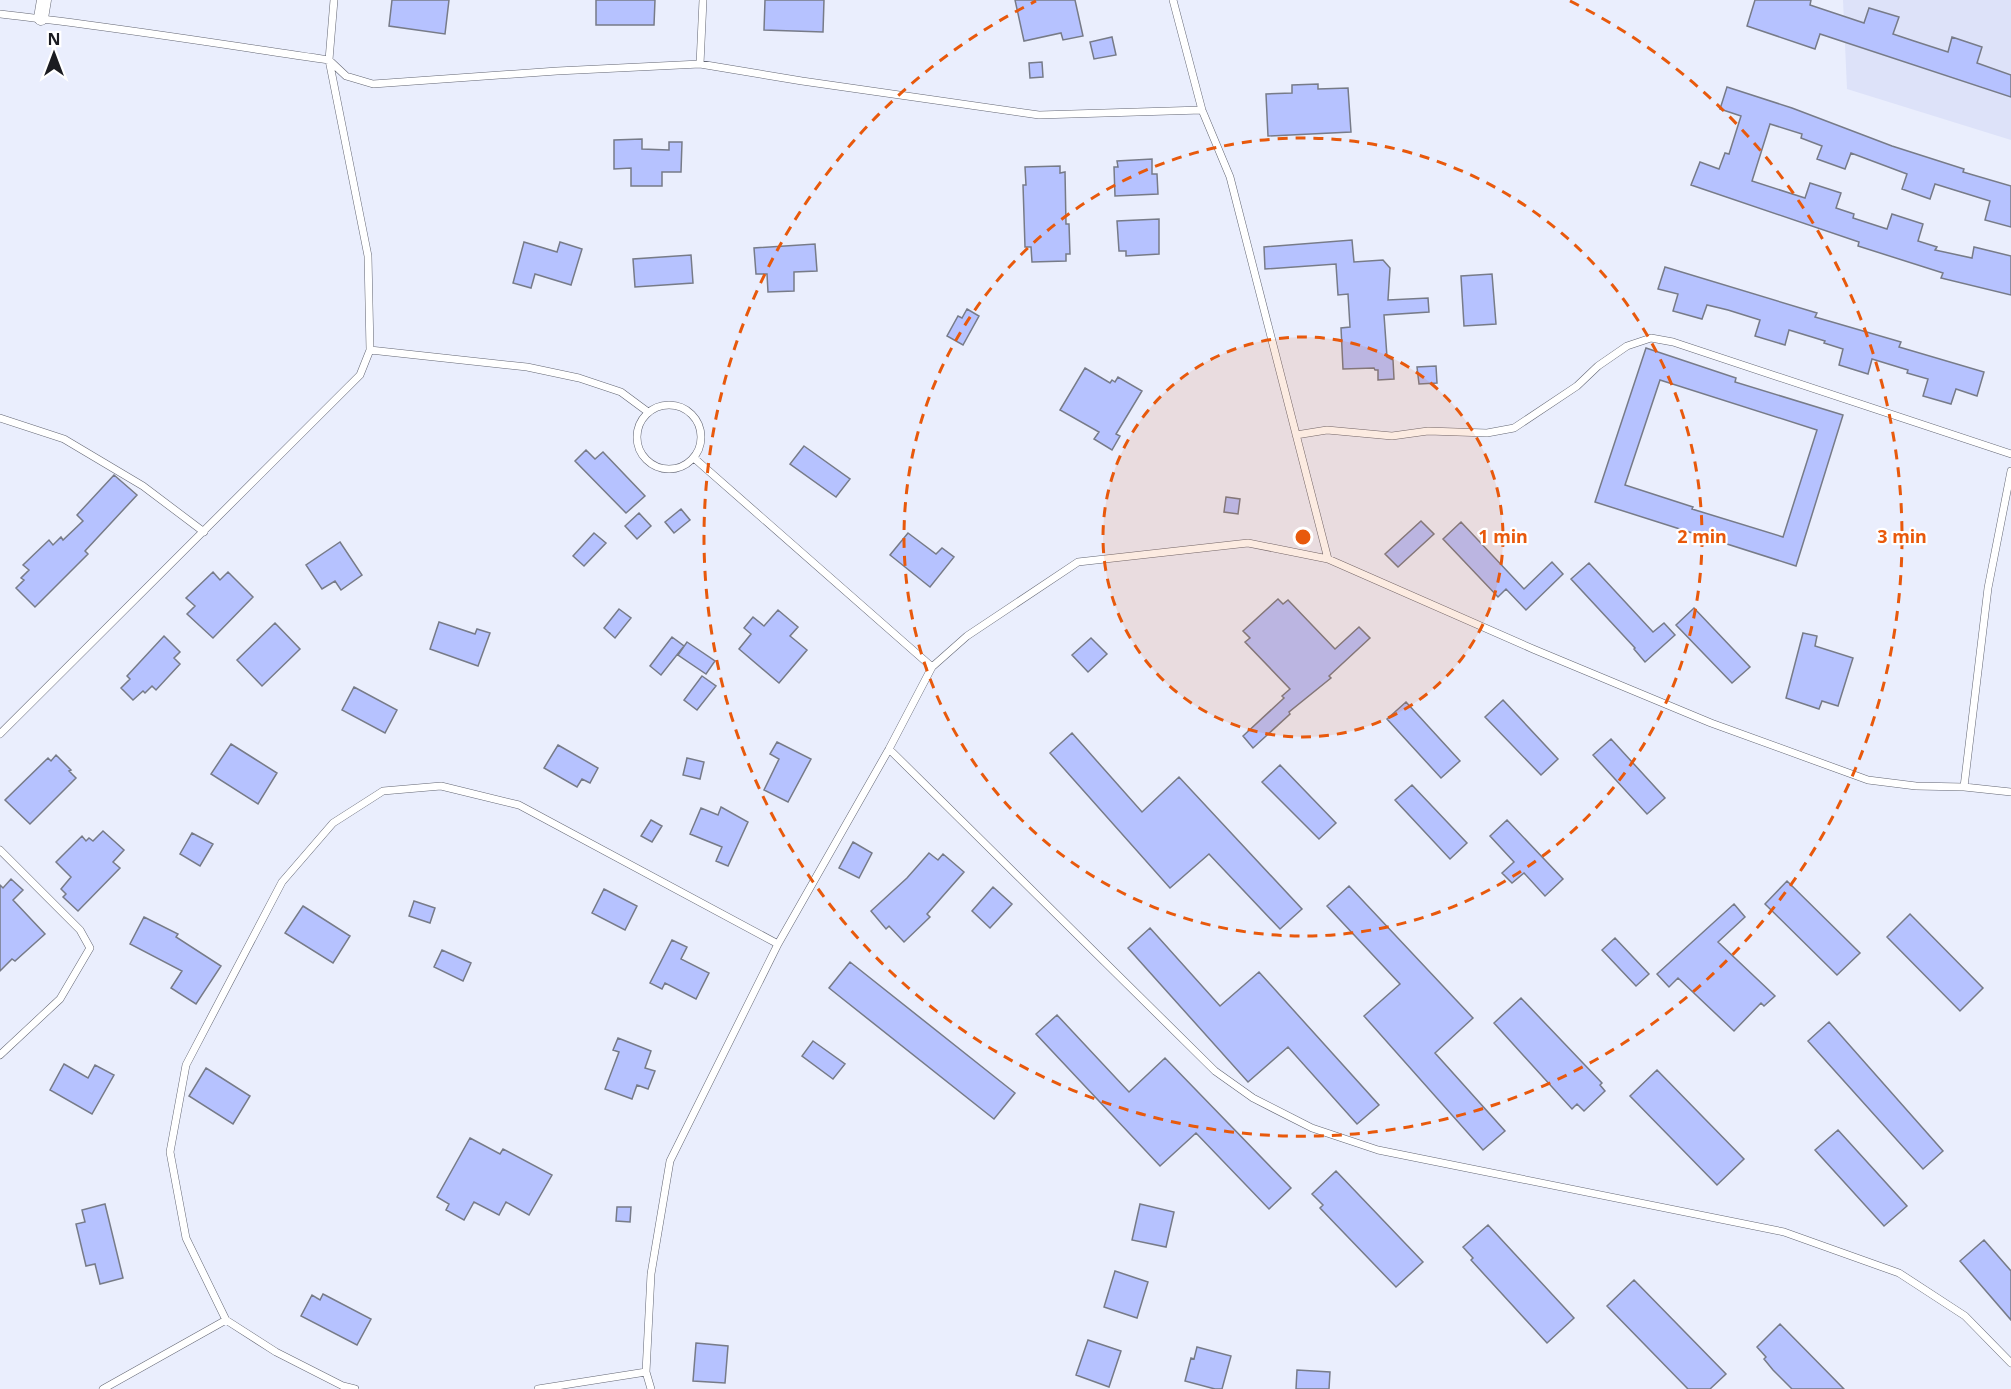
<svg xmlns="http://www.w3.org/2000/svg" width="2011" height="1389" font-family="'Noto Sans',sans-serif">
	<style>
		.built { fill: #dde2f9 }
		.building { fill: #b6c2ff; stroke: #777b88; stroke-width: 1.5; fill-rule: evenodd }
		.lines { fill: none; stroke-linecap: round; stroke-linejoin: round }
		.lane-casing { stroke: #636673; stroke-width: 8 }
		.street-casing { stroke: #636673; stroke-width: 15 }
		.lane { stroke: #fff; stroke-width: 7 }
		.street { stroke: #fff; stroke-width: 14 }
		.ring { fill: none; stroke: #e8590c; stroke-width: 3; stroke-dasharray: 10 8 }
		.centre { fill: #e8590c; stroke: #fff; stroke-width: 3 }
		.ring-label { font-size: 18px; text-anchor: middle; font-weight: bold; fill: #e8590c; stroke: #fff; stroke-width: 4.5; stroke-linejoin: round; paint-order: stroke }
	</style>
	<rect width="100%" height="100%" fill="#eaeefd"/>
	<path class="built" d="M 1843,0 L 2011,0 L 2011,140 L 1847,89 Z"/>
	<path class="building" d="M 392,0 L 449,0 L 445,34 L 389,26 Z
		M 596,0 L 655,0 L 654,25 L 596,25 Z
		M 765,0 L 824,0 L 823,32 L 764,30 Z
		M 1015,0 L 1075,0 L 1083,36 L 1063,40 L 1061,33 L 1024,41 Z
		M 1755,0 L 1811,0 L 1810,5 L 1864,23 L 1869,8 L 1899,17 L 1893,34 L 1914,41 L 1948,52 L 1952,37 L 1982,47 L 1977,63 L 2011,75 L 2011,97 L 1820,34 L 1815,49 L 1747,26 Z
		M 1112,37 L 1116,55 L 1094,59 L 1090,42 Z
		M 1042,62 L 1043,77 L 1030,78 L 1029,63 Z
		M 1318,84 L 1318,89 L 1348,88 L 1351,132 L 1268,136 L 1266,94 L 1292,93 L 1292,85 Z
		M 1727,87 L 1792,108 L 1892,146 L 1964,169 L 1963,172 L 2011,186 L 2011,227 L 1985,220 L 1990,201 L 1935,184 L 1930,199 L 1902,189 L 1907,174 L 1851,153 L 1845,169 L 1817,159 L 1822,146 L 1801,138 L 1802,134 L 1770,124 L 1752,181 L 1805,198 L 1810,183 L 1841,193 L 1836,208 L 1854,214 L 1853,218 L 1887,229 L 1892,214 L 1923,224 L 1918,241 L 1937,247 L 1935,250 L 1972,258 L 1974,247 L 2011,256 L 2011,295 L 1941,278 L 1943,273 L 1858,246 L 1859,242 L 1691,185 L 1700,162 L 1719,169 L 1725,153 L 1729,154 L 1741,116 L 1720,109 Z
		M 642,139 L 642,149 L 669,150 L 669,142 L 682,142 L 681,172 L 662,172 L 662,186 L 631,186 L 631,168 L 614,169 L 614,140 Z
		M 1152,159 L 1152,174 L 1157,174 L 1158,194 L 1115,196 L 1114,167 L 1118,167 L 1117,161 Z
		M 1060,166 L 1060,173 L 1065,172 L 1066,224 L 1069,224 L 1070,254 L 1066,254 L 1066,261 L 1032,262 L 1031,247 L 1025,247 L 1023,185 L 1026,185 L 1025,167 Z
		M 1159,219 L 1159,254 L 1126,256 L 1126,251 L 1119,251 L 1117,221 Z
		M 1352,240 L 1354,262 L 1383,260 L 1390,268 L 1388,300 L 1428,298 L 1429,312 L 1384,315 L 1387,357 L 1393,360 L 1394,379 L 1378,380 L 1378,370 L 1375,370 L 1374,368 L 1343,369 L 1341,328 L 1350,327 L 1348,294 L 1338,295 L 1336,264 L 1265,269 L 1264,247 Z
		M 524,242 L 557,252 L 560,242 L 582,249 L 571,285 L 535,274 L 531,288 L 513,283 Z
		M 815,244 L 817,271 L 794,272 L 794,291 L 768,292 L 767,274 L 756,274 L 754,248 Z
		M 691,255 L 693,283 L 635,287 L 633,259 Z
		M 1665,267 L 1817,313 L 1815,317 L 1901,342 L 1899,347 L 1984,372 L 1977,396 L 1956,389 L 1951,404 L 1923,396 L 1928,379 L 1907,373 L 1908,370 L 1872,359 L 1868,374 L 1839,365 L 1843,349 L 1824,343 L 1825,341 L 1789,330 L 1785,345 L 1755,336 L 1760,320 L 1728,310 L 1707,305 L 1702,319 L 1673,311 L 1678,294 L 1658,289 Z
		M 1492,274 L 1496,324 L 1464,326 L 1461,276 Z
		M 967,309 L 979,316 L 963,345 L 947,336 L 958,316 L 962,318 Z
		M 1646,348 L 1736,378 L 1735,382 L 1843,415 L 1796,566 L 1595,502 ZM 1660,380 L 1817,430 L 1783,537 L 1692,509 L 1693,507 L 1625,485 Z
		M 1436,366 L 1437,383 L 1419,384 L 1417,367 Z
		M 1085,368 L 1110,383 L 1112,380 L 1115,382 L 1118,377 L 1142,391 L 1116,434 L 1120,436 L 1112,450 L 1094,439 L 1099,432 L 1060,410 Z
		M 804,446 L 850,479 L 836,497 L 790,464 Z
		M 586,450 L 595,459 L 603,452 L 645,496 L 626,513 L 575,461 Z
		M 114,475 L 137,495 L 85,551 L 88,554 L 35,607 L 16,588 L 24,580 L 21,578 L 29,570 L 23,565 L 49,540 L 53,545 L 61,537 L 63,540 L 83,521 L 77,515 Z
		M 1226,497 L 1240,499 L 1238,514 L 1224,512 Z
		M 681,509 L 690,520 L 674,533 L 665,522 Z
		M 639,513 L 651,526 L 637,539 L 625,526 Z
		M 1421,521 L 1434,534 L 1398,567 L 1385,554 Z
		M 1461,522 L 1524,589 L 1552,562 L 1563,574 L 1526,610 L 1506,589 L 1498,597 L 1443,539 Z
		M 594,533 L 606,543 L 584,566 L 573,556 Z
		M 908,533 L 936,554 L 942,548 L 954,557 L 930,587 L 890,555 Z
		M 340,542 L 362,575 L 341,590 L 335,581 L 322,589 L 306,565 Z
		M 1589,563 L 1653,632 L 1664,623 L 1675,635 L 1645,662 L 1634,649 L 1635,648 L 1571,579 Z
		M 213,572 L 220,580 L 228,572 L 253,597 L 213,638 L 187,614 L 195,606 L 186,598 Z
		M 1278,599 L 1283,604 L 1288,600 L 1335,649 L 1359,627 L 1370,638 L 1329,676 L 1331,678 L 1289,712 L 1290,714 L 1253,748 L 1243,736 L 1284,698 L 1282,696 L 1290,689 L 1245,642 L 1250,638 L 1243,631 Z
		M 1694,608 L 1750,667 L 1732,683 L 1676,625 Z
		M 619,609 L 631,618 L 615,638 L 604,628 Z
		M 778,610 L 798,627 L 790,636 L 807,650 L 779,683 L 739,649 L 751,634 L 744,628 L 753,617 L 764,626 Z
		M 439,622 L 475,634 L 477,629 L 490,633 L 478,666 L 430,649 Z
		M 275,623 L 300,649 L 262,686 L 237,660 Z
		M 1803,633 L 1817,636 L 1815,646 L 1853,658 L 1838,706 L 1822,701 L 1819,709 L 1786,698 Z
		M 164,636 L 180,652 L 174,658 L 180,664 L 156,690 L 152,686 L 145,693 L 143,691 L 133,700 L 121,688 L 130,679 L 127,676 Z
		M 672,637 L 684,646 L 661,675 L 650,666 Z
		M 1091,638 L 1107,654 L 1088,672 L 1072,655 Z
		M 687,642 L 715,661 L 706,674 L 678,655 Z
		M 702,676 L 716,686 L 697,710 L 684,700 Z
		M 354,687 L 397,710 L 385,733 L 342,710 Z
		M 1503,700 L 1558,759 L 1541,775 L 1485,717 Z
		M 1406,702 L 1460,761 L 1441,778 L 1387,719 Z
		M 1072,733 L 1142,812 L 1179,777 L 1302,909 L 1280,929 L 1209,854 L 1170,888 L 1050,753 Z
		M 1611,739 L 1665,798 L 1647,814 L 1593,755 Z
		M 777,742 L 811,759 L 788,802 L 764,790 L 779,759 L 770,754 Z
		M 231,744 L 277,773 L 258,804 L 211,774 Z
		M 558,745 L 598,768 L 590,783 L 582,779 L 577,787 L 544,768 Z
		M 56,755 L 71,770 L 69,771 L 76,778 L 30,824 L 5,800 L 48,758 L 51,761 Z
		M 687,758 L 704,762 L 700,779 L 683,775 Z
		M 1280,765 L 1336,823 L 1319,839 L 1262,782 Z
		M 1412,785 L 1467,843 L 1450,859 L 1395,800 Z
		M 721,807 L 748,822 L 728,866 L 716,861 L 722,847 L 690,834 L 701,808 L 718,815 Z
		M 651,820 L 662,826 L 652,842 L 641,836 Z
		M 1507,820 L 1563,879 L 1545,896 L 1524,873 L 1512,883 L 1502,873 L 1514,862 L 1490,836 Z
		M 103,831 L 124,850 L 113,862 L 120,868 L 78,911 L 63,897 L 66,894 L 61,889 L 71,877 L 56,862 L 82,836 L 86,841 L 89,838 L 93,841 Z
		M 192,833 L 213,844 L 200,866 L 180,854 Z
		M 853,842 L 872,853 L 859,878 L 839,868 Z
		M 929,853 L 938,860 L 943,854 L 964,872 L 927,914 L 930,917 L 904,942 L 889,926 L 886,929 L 871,911 L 907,878 Z
		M 11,879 L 23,890 L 13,900 L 45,934 L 15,961 L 12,959 L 0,971 L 0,885 L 3,888 Z
		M 1787,881 L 1860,953 L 1837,975 L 1765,904 Z
		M 1349,886 L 1473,1018 L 1435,1053 L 1505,1131 L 1483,1150 L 1364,1016 L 1400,984 L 1327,906 Z
		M 993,887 L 1012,904 L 990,928 L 972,911 Z
		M 604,889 L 637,906 L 625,930 L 592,913 Z
		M 414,901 L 435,908 L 430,923 L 409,916 Z
		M 1734,904 L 1745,917 L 1718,942 L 1775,996 L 1764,1006 L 1761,1003 L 1734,1031 L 1678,978 L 1669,987 L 1657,974 Z
		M 303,906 L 350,936 L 333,963 L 285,933 Z
		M 1910,914 L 1983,988 L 1960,1011 L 1887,937 Z
		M 144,917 L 178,934 L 176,937 L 221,966 L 196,1004 L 171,988 L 182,971 L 130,944 Z
		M 1150,928 L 1220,1006 L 1259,972 L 1379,1105 L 1357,1124 L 1288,1047 L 1248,1082 L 1128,948 Z
		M 1615,938 L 1649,974 L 1636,986 L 1602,950 Z
		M 672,940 L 687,947 L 681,959 L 709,973 L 696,999 L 665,983 L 662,989 L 650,983 Z
		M 442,950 L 471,963 L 463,981 L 434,967 Z
		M 850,962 L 1015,1093 L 994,1119 L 829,988 Z
		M 1521,998 L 1602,1083 L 1600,1085 L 1605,1091 L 1584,1111 L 1577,1104 L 1572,1109 L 1494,1023 Z
		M 1057,1015 L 1129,1092 L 1165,1058 L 1291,1188 L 1269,1209 L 1196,1133 L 1160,1166 L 1036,1034 Z
		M 1829,1022 L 1943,1151 L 1923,1169 L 1808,1041 Z
		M 618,1038 L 651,1051 L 645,1068 L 655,1071 L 648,1089 L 637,1085 L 632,1099 L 605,1089 L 619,1052 L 613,1050 Z
		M 813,1041 L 845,1064 L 833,1079 L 802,1056 Z
		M 64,1064 L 88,1078 L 95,1065 L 114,1075 L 92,1114 L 50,1090 Z
		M 206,1068 L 250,1096 L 233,1124 L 189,1096 Z
		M 1657,1070 L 1744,1159 L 1717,1185 L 1630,1096 Z
		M 1838,1130 L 1907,1206 L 1884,1226 L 1815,1150 Z
		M 470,1138 L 500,1154 L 503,1149 L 552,1175 L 529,1215 L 506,1202 L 499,1215 L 474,1202 L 464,1220 L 446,1210 L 449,1204 L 437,1197 Z
		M 1336,1171 L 1423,1262 L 1396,1287 L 1320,1208 L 1323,1205 L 1312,1194 Z
		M 105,1204 L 123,1278 L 100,1284 L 95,1264 L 86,1266 L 76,1224 L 85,1222 L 82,1210 Z
		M 1140,1204 L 1174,1212 L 1166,1247 L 1132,1240 Z
		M 617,1207 L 631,1207 L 630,1222 L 616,1221 Z
		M 1488,1225 L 1574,1318 L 1547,1343 L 1471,1260 L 1473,1258 L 1463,1247 Z
		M 1984,1240 L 2011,1271 L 2011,1320 L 1960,1261 Z
		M 1115,1271 L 1148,1282 L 1137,1318 L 1104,1307 Z
		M 1634,1280 L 1726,1374 L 1710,1389 L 1688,1389 L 1607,1306 Z
		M 323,1294 L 371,1319 L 357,1345 L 301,1316 L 312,1295 L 320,1300 Z
		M 1780,1324 L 1844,1389 L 1792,1389 L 1773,1370 L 1764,1359 L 1766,1357 L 1757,1347 Z
		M 1088,1340 L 1121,1351 L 1109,1387 L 1076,1375 Z
		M 696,1343 L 728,1346 L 725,1383 L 693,1381 Z
		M 1197,1347 L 1231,1356 L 1222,1389 L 1215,1389 L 1185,1381 L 1191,1358 L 1194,1359 Z
		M 1297,1370 L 1330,1372 L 1329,1389 L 1296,1389 Z"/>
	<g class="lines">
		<g class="lane-casing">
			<path id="lane" d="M 1173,0 L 1202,110 L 1230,177 L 1328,559
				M 0,14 C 110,26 219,44 329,60 L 346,76 L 373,84 L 557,71 L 700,64 L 802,81 L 1039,115 L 1202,110
				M 700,64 L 703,0
				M 370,350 L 527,367 L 579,378 L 621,392 L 648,412
				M637 437a32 32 0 1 1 64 0a32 32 0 1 1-64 0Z
				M 0,418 L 64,439 L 143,486 L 204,532
				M 1296,435 L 1327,430 L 1392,436 L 1428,431 L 1487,433 L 1514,428 L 1577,386 L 1598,366 L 1627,346 L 1651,338 L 1673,342 L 2011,454
				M 694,458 L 932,667
				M 0,734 L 360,375 L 370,350 L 368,256 L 329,60 L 334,0
				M 889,749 L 1215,1071 L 1253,1098 L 1312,1128 L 1378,1150 L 1784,1232 L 1899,1273 L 1965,1316 L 2011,1363
				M 1964,787 L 1988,588 L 2011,471
				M 0,850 L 80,930 L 90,948 L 60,999 L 0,1055
				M 103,1389 L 226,1320
				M 355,1389 L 343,1386 L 276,1352 L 226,1320 L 186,1238 L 170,1152 L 186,1065 L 282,882 L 333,823 L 383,791 L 441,786 L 519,805 L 778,944
				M 538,1389 L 646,1372
				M 651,1389 L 646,1372 L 651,1274 L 670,1161 L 778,944 L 889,749 L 932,667 L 967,636 L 1078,562 L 1248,543 L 1328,559 L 1533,649 L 1711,723 L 1868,780 L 1916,786 L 1964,787 L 2011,792"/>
		</g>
		<g class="street-casing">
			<path id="street" d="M 41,18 L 44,0"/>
		</g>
		<use href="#lane" class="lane"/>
		<use href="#street" class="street"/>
	</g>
	<circle cx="1303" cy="537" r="200" fill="#e8590c" fill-opacity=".12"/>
	<g class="ring">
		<circle cx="1303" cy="537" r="200"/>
		<circle cx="1303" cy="537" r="399"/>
		<path d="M1570 1A599 599 0 1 1 1036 1"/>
	</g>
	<circle cx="1303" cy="537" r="9" class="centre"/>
	<g class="ring-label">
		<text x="1503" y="543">1 min</text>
		<text x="1702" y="543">2 min</text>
		<text x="1902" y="543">3 min</text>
	</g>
	<g transform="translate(54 54)" stroke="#ffffff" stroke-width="4.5" paint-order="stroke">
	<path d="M0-4.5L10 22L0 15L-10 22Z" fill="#1b1c21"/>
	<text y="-9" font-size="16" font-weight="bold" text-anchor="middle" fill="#1b1c21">N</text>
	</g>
</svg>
